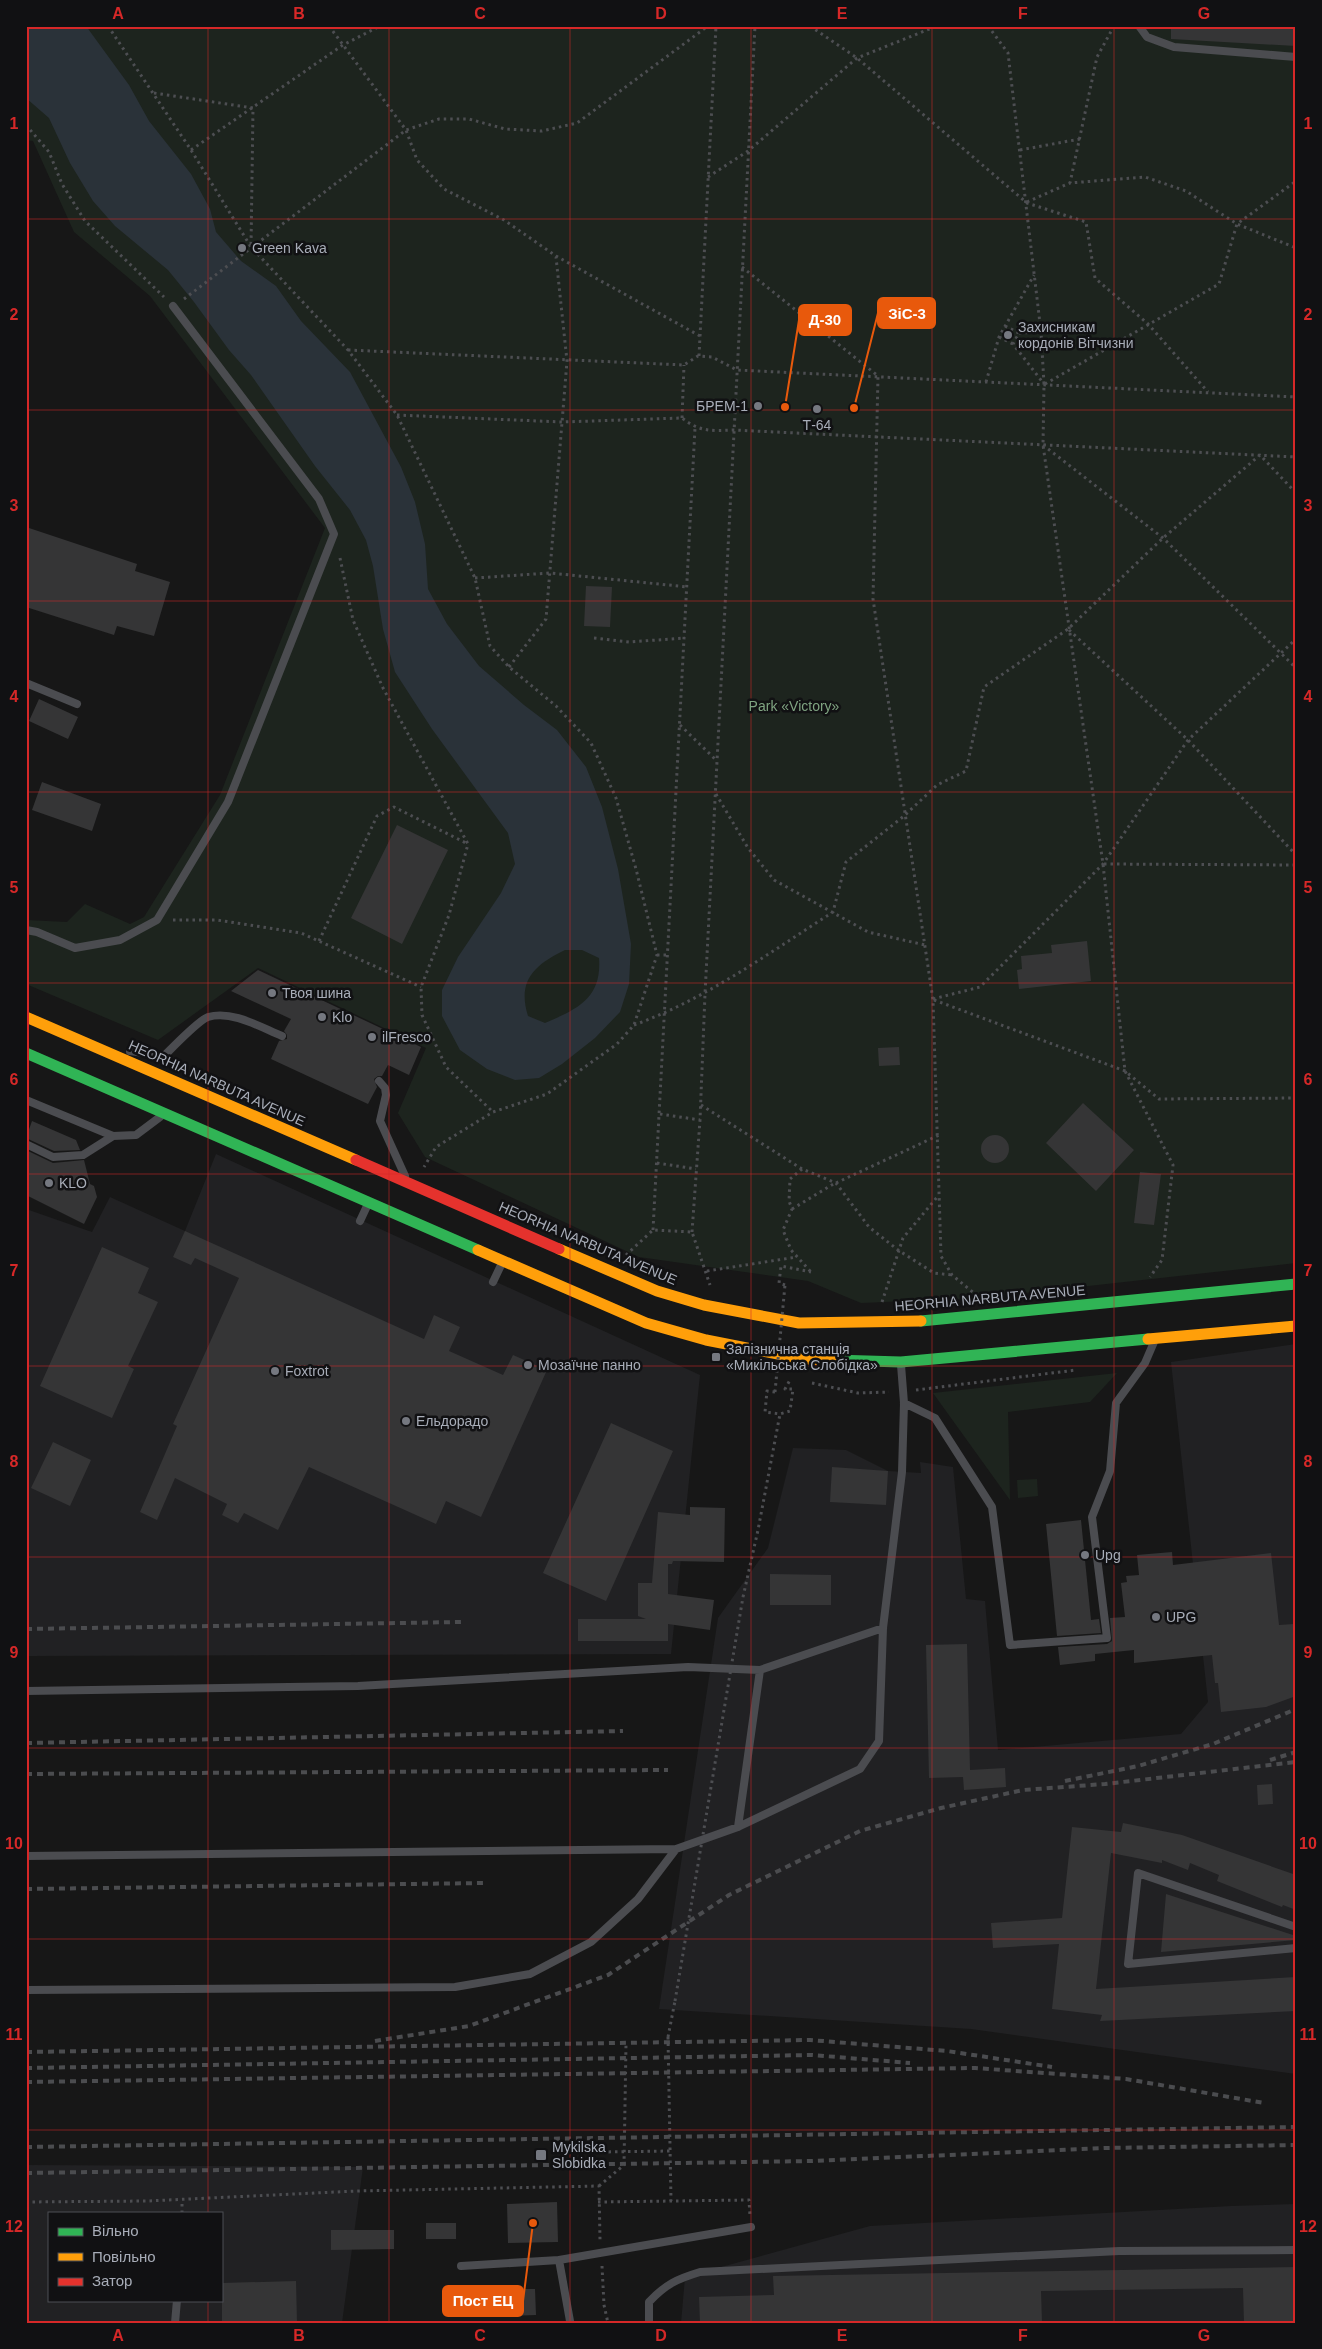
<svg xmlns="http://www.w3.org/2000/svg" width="1322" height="2349" font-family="Arial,sans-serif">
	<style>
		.built { fill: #212123; fill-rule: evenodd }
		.green { fill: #1d241e }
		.water { fill: #2a3239; fill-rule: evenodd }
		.building { fill: #353536 }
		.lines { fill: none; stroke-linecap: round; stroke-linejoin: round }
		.path { stroke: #4d4e52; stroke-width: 3; stroke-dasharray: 2.5 4; stroke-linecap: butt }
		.lane { stroke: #4b4c50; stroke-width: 8 }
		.fast { stroke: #30b455; stroke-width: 11 }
		.slow { stroke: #ff9f0a; stroke-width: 11 }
		.jam { stroke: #e5322d; stroke-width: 11 }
		.rail { stroke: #4b4c4f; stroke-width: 4; stroke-dasharray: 6 5; stroke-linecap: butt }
		.path-bridge { stroke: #4d4e52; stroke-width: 3; stroke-dasharray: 2.5 4; stroke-linecap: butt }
		.grid { fill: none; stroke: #d62828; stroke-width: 1; stroke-opacity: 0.55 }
		.poi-dot { fill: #757880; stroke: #111113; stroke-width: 2 }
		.labels { text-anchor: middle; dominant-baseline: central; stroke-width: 5; stroke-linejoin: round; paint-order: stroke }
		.poi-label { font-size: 14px; fill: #a8adb8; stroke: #111113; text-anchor: start }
		.park-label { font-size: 14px; fill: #7fa381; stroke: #111113 }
		.street-label { font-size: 14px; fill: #a8adb8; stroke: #111113 }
		.leader { fill: none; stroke: #e8590c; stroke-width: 2 }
		.callout-dot { fill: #e8590c; stroke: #111113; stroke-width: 2 }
		.callout { fill: #e8590c; stroke: #e8590c; stroke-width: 2 }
		.callout-label { font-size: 15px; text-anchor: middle; font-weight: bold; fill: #fff }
		.neatline { fill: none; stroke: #d62828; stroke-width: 2 }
		.grid-label { font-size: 16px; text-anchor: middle; font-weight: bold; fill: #d62828 }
	</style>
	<rect width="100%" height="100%" fill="#171717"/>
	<path class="built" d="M 216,1154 L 700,1375 L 671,1654 L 26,1656 L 26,1209 L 92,1232 L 110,1197 L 185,1231 Z
		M 1296,1344 L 1296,2074 L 971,2029 L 659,2009 L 718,1618 L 768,1548 L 793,1448 L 846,1450 L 888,1471 L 921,1473 L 920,1462 L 953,1467 L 966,1599 L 985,1601 L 998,1750 L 1181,1734 L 1208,1702 L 1171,1362 Z
		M 26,2165 L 363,2167 L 342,2323 L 26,2323 ZM 49,2213 L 221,2213 L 221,2300 L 49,2300 Z
		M 1296,2204 L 1296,2323 L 681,2323 L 685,2277 L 870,2226 L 1231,2206 Z"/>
	<path class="green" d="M 26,26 L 1296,26 L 1296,1263 L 980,1298 L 861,1303 L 808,1281 L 639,1257 L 425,1157 L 398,1113 L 426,1048 L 258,968 L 158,1040 L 26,984 L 26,920 L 67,922 L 85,904 L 130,924 L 144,917 L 220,795 L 325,528 L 150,296 L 74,232 L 33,141 L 26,140 Z
		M 1117,1373 L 1090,1402 L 1008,1412 L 1010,1500 L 933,1393 Z
		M 1037,1479 L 1038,1496 L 1018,1498 L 1017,1480 Z"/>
	<path class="water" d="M 26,26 L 86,26 L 129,85 L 149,121 L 191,174 L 210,209 L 216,232 L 241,261 L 276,286 L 301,321 L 350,372 L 401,467 L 415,502 L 425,544 L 428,589 L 447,624 L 479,666 L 524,705 L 557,730 L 586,767 L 602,807 L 618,869 L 631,944 L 629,984 L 620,1012 L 595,1038 L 562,1064 L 539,1078 L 515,1080 L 487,1069 L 460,1050 L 442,1016 L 442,990 L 458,957 L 501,893 L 515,864 L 508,833 L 432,729 L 395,672 L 383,629 L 373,566 L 366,540 L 350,510 L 315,466 L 251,375 L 229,350 L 194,302 L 168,270 L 115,226 L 93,201 L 70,163 L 49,118 L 26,98 ZM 565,950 L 582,950 L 599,958 C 602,998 578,1009 545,1023 L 528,1016 C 517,981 534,965 565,950 Z"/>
	<path class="building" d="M 1171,26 L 1296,26 L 1296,46 L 1171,39 Z
		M 26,527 L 137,564 L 135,571 L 170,582 L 154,636 L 117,626 L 114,635 L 26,607 Z
		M 586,586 L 612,587 L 610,627 L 584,626 Z
		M 39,699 L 78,717 L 68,739 L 29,721 Z
		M 42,782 L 101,804 L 92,831 L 32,810 Z
		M 397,825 L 448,850 L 402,944 L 351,918 Z
		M 1087,941 L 1091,981 L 1019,989 L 1017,970 L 1022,969 L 1021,956 L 1052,953 L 1051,945 Z
		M 258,970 L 421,1047 L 409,1075 L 388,1065 L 382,1076 L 378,1076 L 374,1079 L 377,1087 L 368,1104 L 271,1059 L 279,1041 L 287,1039 L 287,1035 L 284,1031 L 291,1019 L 231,991 Z
		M 899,1047 L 900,1065 L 879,1066 L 878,1048 Z
		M 1083,1103 L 1134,1150 L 1096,1191 L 1046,1143 Z
		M 32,1121 L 76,1140 L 80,1150 L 54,1151 L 26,1138 Z
		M981 1149a14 14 0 1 1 28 0a14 14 0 1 1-28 0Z
		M 26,1150 L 53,1163 L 84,1160 L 90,1184 L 94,1186 L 97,1197 L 84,1224 L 26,1195 Z
		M 1140,1172 L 1161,1174 L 1154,1225 L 1134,1223 Z
		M 185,1231 L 424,1339 L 434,1315 L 460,1327 L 449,1351 L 503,1375 L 513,1355 L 547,1370 L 481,1517 L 446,1501 L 436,1524 L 309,1467 L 278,1530 L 244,1513 L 238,1523 L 222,1515 L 227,1504 L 175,1478 L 157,1520 L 140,1512 L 177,1426 L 173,1424 L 239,1278 L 195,1258 L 191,1265 L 173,1257 Z
		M 102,1247 L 149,1268 L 138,1293 L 158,1302 L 128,1366 L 134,1369 L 112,1418 L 40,1386 Z
		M 611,1423 L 673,1451 L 606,1601 L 543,1573 Z
		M 53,1442 L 91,1460 L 70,1506 L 31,1488 Z
		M 832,1467 L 888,1471 L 886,1505 L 830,1502 Z
		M 690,1507 L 725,1508 L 724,1562 L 673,1561 L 672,1564 L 668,1564 L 668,1594 L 714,1600 L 710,1630 L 668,1624 L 668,1641 L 578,1641 L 578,1619 L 646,1619 L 638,1616 L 638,1583 L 652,1583 L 658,1512 L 690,1515 Z
		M 1081,1520 L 1091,1620 L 1099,1619 L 1101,1633 L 1057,1636 L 1046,1524 Z
		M 1172,1552 L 1173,1565 L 1271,1553 L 1279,1625 L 1294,1624 L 1296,1696 L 1266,1707 L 1221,1712 L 1218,1683 L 1215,1683 L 1212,1655 L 1134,1663 L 1134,1650 L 1095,1654 L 1095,1661 L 1060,1665 L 1058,1647 L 1107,1644 L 1112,1641 L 1110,1618 L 1125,1617 L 1121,1583 L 1127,1582 L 1126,1576 L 1139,1575 L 1137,1555 Z
		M 770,1574 L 831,1575 L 831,1605 L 770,1605 Z
		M 967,1644 L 970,1770 L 1005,1768 L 1006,1787 L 964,1790 L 963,1777 L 929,1778 L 926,1645 Z
		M 1272,1784 L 1273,1804 L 1258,1805 L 1257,1785 Z
		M 1123,1823 L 1182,1835 L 1296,1875 L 1296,1910 L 1283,1905 L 1282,1907 L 1217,1881 L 1219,1875 L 1190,1863 L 1188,1870 L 1162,1860 L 1162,1863 L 1111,1853 L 1096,1989 L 1296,1977 L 1296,2011 L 1100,2021 L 1102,2015 L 1052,2009 L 1059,1944 L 993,1948 L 991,1923 L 1062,1918 L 1072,1827 L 1121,1832 Z
		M 1166,1894 L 1296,1936 L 1296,1940 L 1161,1952 Z
		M 557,2202 L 558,2242 L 508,2243 L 507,2204 Z
		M 426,2223 L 456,2223 L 456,2239 L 426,2239 Z
		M 331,2230 L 394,2230 L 394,2249 L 331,2250 Z
		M 1296,2267 L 1296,2323 L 1244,2323 L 1243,2288 L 1041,2291 L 1042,2323 L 700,2323 L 699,2297 L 774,2295 L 773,2276 Z
		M 296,2281 L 297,2323 L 222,2323 L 222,2283 Z
		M 507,2289 L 535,2289 L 536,2315 L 508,2316 Z"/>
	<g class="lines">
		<path class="path" d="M 108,26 L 191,150 L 251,247 L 348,350 L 397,415 L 475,578 L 490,646 L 509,667 L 556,706 L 591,743 L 616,798 L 636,869 L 657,955 L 634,1025 L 617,1044 L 547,1094 L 493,1112 L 436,1147 L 424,1167
			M 329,26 L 406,130 L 417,160 L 444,189 L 504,220 L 556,256 L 700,336
			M 810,26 L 857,58 L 1027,203 L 1086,222 L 1095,278 L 1148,324 L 1208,392
			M 988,26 L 1008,53 L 1041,332 L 1044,384 L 1043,445 L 1103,864 L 1125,1071 L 1173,1165 L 1162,1260 L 1150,1277
			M 1114,26 L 1097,57 L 1070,183 L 1145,177 L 1186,191 L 1237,224 L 1296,248
			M 154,93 L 253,108 L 251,247
			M 26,125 L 49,152 L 62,184 L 85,221 L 164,297
			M 191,150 L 343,45 L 380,26
			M 1020,150 L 1080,139
			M 708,177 L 748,151 L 857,58 L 937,26
			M 1027,202 L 1070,183
			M 742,267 L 878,376 L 873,599 L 933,1000 L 941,1256 L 952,1275 L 975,1294
			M 184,299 L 406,130 L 439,119 L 469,119 L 505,129 L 542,131 L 577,123 L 708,26
			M 1005,326 L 1019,333
			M 1041,332 L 1019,333 L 1013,344 L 1044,384
			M 999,337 L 1013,344
			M 348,350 L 684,365 L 698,356 L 712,357 L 737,370 L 1296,397
			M 699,356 L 716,26
			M 986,382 L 999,337 L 1034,275
			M 1045,384 L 1219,284 L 1237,224 L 1296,181
			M 397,415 L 562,422 L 682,418 C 700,432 711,431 734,430 L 1296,457
			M 682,418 L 684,365
			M 1043,445 L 1163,538 L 1296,668
			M 340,558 L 353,620 L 383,688 L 468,844 L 449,915 L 421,987 L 422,1015 L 446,1067 L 493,1112
			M 475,578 L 550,573 L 688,587
			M 1069,630 L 1188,740 L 1296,855
			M 594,638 L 629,642 L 685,638
			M 509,667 L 546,619 L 567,361 L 556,257
			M 680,725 L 716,760
			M 716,794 L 748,848 L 774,880 L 868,932 L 925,945
			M 1104,864 L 1296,865
			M 173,920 L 217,920 L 301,933 L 421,987
			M 319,941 L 377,816 L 394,807 L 468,844
			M 657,955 L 668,955
			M 933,999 L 980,987 L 1103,864 L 1188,740 L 1296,639
			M 934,1000 L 1125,1071 L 1159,1099 L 1296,1098
			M 634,1025 C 706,999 769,953 833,912 L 846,862 L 904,816 L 937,785 L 966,771 L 984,687 L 1068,629 L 1163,538 L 1260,455 L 1296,493
			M 701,1105 L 802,1169 L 836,1183 L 869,1227 L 898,1250 L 934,1273 L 952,1275
			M 660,1114 L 700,1120
			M 657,1163 L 696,1169
			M 802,1169 L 790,1179 L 789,1201 L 792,1209 L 783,1230 L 791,1250 L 811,1272
			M 836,1183 L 939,1135
			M 792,1209 L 835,1183
			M 653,1230 L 695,428
			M 692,1232 L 700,1120 L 705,994 L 755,26
			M 626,1255 L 653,1230 L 692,1232 L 710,1285
			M 707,1271 L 797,1257
			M 785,1285 L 779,1283 L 781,1266 L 811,1272
			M 882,1302 L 903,1238 L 938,1196
			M 812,1383 L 858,1393 L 889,1392
			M 916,1390 L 1076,1370
			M 775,1392 L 767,1391 L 765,1412 L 780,1414 L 790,1411 L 793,1389 L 785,1389 L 791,1378
			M 743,1597 L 758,1530 L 780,1414
			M 668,2037 L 675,2001
			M 602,2152 L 670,2151
			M 599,2186 L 624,2165 L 626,2044
			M 26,2202 L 147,2201 L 357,2191 L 599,2186 L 600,2240
			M 598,2202 L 749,2200 L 750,2216
			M 182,2213 L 182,2200
			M 602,2266 L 604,2305 L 608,2323"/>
		<path class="lane" d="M 1139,26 L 1147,37 L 1174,47 L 1296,57
			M 26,683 L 77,704
			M 26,930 L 37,932 L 75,948 L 120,940 L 157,920 L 228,802 L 334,534 L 319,499 L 173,306
			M 130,1051 L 164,1056 C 172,1048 199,1020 208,1017 C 232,1010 260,1027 282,1036
			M 379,1081 L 385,1088 L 386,1095 L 380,1121 L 405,1176
			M 26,1100 L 113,1136
			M 26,1144 L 53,1157 L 83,1155 L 113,1136 L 136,1135 L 160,1117
			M 360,1221 L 367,1206
			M 493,1282 L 502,1263
			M 904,1403 L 935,1418 L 992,1507 L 1010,1645 L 1107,1638 L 1092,1517 L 1110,1471 L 1116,1403 L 1145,1363 L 1154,1342
			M 26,1691 L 358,1686 L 688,1667 L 760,1670 L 883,1628
			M 738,1827 L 760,1670
			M 26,1856 L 676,1849
			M 1296,1927 L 1138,1873 L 1128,1964 L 1296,1948
			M 26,1990 L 455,1987 L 530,1974 L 591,1942 L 638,1899 L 676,1849 L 738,1827 L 860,1769 L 879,1741 L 883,1628 L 902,1472 L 904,1403 L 901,1365
			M 559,2260 L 751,2227
			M 461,2266 L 559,2260 L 570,2321
			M 175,2323 L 177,2300
			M 649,2323 L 649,2302 C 666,2284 677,2279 700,2272 L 1119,2251 L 1296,2250"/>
		<path class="fast" d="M 26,1053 L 478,1250
			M 921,1321 L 1296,1284
			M 834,1360 L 901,1362 L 1148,1339"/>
		<path class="slow" d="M 26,1017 L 356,1160
			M 559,1249 L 657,1291 L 704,1305 L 799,1323 L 921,1321
			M 478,1250 L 646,1323 L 706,1340 L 803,1359 L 834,1360
			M 1148,1339 L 1296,1326"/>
		<path class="jam" d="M 356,1160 L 559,1249"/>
		<path class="rail" d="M 26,1629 L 461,1622
			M 26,1743 L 623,1731
			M 1270,1760 L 1296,1752
			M 26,1774 L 668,1770
			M 1065,1781 L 1138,1766 L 1213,1744 L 1296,1709
			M 26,1889 L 486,1883
			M 375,2041 L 469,2026 L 608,1975 L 729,1895 L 860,1831 L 941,1808 L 1023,1790 L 1105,1784 L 1296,1762
			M 26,2052 L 810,2040 L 947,2051 L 1052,2067
			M 26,2068 L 812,2055 L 910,2063
			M 26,2082 L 975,2068 L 1126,2079 L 1264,2103
			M 26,2147 L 1296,2127
			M 26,2173 L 812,2161 L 1106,2148 L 1296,2145"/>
		<path class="path-bridge" d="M 775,1392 L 785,1285
			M 675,2001 L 743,1597
			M 668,2037 L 671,2201"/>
	</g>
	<path class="grid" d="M 208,26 L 208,2213M 389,26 L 389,2323M 570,26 L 570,2323M 751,26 L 751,2323M 932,26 L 932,2323M 1114,26 L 1114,2323M 26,219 L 1296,219M 26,410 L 1296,410M 26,601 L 1296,601M 26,792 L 1296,792M 26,983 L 1296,983M 26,1174 L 1296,1174M 26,1366 L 1296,1366M 26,1557 L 1296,1557M 26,1748 L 1296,1748M 26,1939 L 1296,1939M 26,2130 L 1296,2130M 208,2300 L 208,2323"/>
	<g class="poi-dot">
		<circle cx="242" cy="248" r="5"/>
		<circle cx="1008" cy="335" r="5"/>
		<circle cx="758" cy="406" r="5"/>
		<circle cx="817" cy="409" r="5"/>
		<circle cx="272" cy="993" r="5"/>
		<circle cx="322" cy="1017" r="5"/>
		<circle cx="372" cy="1037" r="5"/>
		<circle cx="49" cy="1183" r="5"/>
		<rect x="711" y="1352" width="10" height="10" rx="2.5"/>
		<circle cx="528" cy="1365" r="5"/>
		<circle cx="275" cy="1371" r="5"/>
		<circle cx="406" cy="1421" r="5"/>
		<circle cx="1085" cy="1555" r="5"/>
		<circle cx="1156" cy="1617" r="5"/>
		<rect x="535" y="2149" width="12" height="12" rx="2.5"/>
	</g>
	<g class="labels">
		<g class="poi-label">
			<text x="252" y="248">Green Kava</text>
			<text x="1018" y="327">Захисникам<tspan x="1018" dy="16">кордонів Вітчизни</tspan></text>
			<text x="748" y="406" text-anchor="end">БРЕМ-1</text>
			<text x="817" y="425" text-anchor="middle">Т-64</text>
			<text x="282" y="993">Твоя шина</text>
			<text x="332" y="1017">Klo</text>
			<text x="382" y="1037">ilFresco</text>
			<text x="59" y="1183">KLO</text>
			<text x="726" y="1349">Залізнична станція<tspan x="726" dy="16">«Микільська Слобідка»</tspan></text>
			<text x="538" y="1365">Мозаїчне панно</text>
			<text x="285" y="1371">Foxtrot</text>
			<text x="416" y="1421">Ельдорадо</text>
			<text x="1095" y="1555">Upg</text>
			<text x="1166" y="1617">UPG</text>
			<text x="552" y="2147">Mykilska<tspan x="552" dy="16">Slobidka</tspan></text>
		</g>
		<g class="park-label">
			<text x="794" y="706">Park «Victory»</text>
		</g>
		<g class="street-label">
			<text transform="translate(217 1083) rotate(24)">HEORHIA NARBUTA AVENUE</text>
			<text transform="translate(588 1243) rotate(23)">HEORHIA NARBUTA AVENUE</text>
			<text transform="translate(990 1298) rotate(-5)">HEORHIA NARBUTA AVENUE</text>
		</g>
	</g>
	<path class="leader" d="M854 408L878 313M785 407L799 320M533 2223L523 2301"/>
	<g class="callout-dot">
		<circle cx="854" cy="408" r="5"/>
		<circle cx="785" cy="407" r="5"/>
		<circle cx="533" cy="2223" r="5"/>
	</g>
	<g class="callout">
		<rect x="878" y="298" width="57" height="30" rx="5"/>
		<rect x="799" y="305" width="52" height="30" rx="5"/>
		<rect x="443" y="2286" width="80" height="30" rx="5"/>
	</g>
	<g class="callout-label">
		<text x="907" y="319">ЗіС-3</text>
		<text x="825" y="325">Д-30</text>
		<text x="483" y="2306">Пост ЕЦ</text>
	</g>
	<rect width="1322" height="2349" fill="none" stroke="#111113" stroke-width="55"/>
	<rect x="48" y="2212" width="175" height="90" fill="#111113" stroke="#4d4f55"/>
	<rect x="58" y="2228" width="25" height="8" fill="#30b455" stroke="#4d4f55"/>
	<text x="92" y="2236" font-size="15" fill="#a8adb8">Вільно</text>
	<rect x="58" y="2253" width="25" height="8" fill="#ff9f0a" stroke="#4d4f55"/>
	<text x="92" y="2262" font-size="15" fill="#a8adb8">Повільно</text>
	<rect x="58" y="2278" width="25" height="8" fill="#e5322d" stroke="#4d4f55"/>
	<text x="92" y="2286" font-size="15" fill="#a8adb8">Затор</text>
	<rect x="28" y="28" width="1266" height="2294" class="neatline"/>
	<g class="grid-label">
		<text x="118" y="19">A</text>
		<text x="299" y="19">B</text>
		<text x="480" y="19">C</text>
		<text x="661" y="19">D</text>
		<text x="842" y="19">E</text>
		<text x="1023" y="19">F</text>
		<text x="1204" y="19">G</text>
		<text x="14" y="129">1</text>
		<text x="1308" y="129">1</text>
		<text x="14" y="320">2</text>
		<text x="1308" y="320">2</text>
		<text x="14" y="511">3</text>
		<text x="1308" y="511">3</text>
		<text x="14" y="702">4</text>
		<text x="1308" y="702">4</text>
		<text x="14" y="893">5</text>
		<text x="1308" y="893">5</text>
		<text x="14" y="1085">6</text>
		<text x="1308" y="1085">6</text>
		<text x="14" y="1276">7</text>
		<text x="1308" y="1276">7</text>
		<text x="14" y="1467">8</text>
		<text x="1308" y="1467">8</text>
		<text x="14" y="1658">9</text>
		<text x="1308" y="1658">9</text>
		<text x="14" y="1849">10</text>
		<text x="1308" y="1849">10</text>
		<text x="14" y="2040">11</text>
		<text x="1308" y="2040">11</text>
		<text x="14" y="2232">12</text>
		<text x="1308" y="2232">12</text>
		<text x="118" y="2341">A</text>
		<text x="299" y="2341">B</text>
		<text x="480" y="2341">C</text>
		<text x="661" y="2341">D</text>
		<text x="842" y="2341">E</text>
		<text x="1023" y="2341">F</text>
		<text x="1204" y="2341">G</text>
	</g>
</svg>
